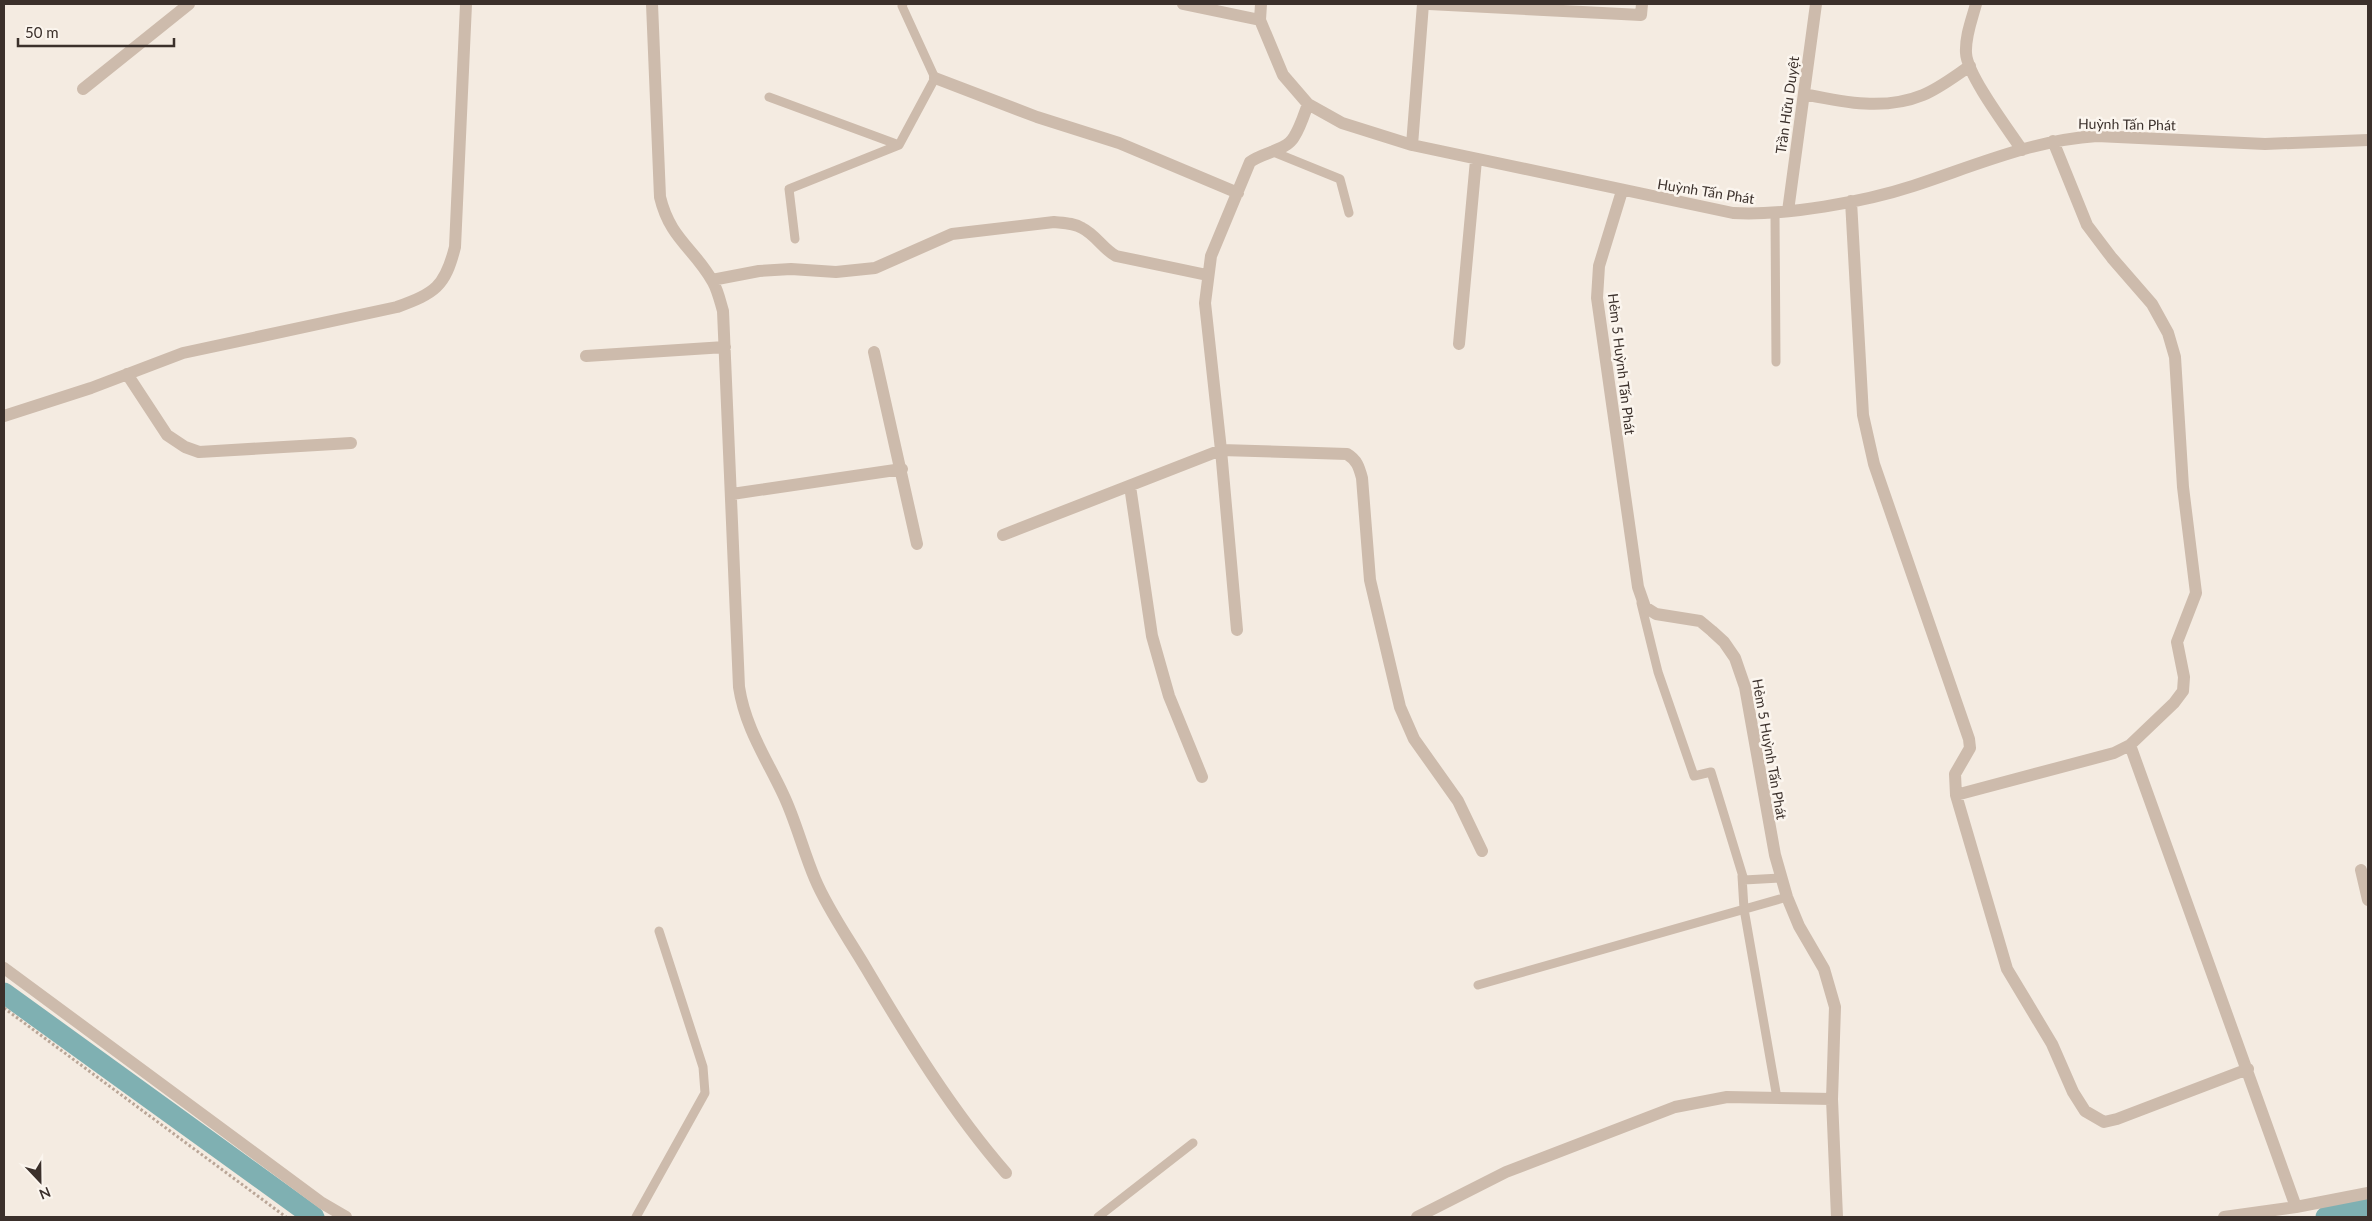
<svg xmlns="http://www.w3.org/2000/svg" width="2372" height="1221" font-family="Lato,sans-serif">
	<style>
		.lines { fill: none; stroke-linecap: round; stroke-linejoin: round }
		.canal { stroke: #7fb0b2; stroke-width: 21 }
		.path { stroke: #b9a596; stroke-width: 3; stroke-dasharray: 2.5 2.5; stroke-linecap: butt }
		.lane { stroke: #cdbbac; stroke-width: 9 }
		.street { stroke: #cdbbac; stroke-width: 12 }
		.labels { text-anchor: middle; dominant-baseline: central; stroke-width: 5; stroke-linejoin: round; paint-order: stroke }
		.street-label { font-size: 14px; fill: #3b302b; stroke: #fbf5ee }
	</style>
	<rect width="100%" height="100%" fill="#f4ebe1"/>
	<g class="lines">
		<path class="canal" d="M 4,993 L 314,1217
			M 2326,1217 L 2368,1208"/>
		<path class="path" d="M 4,1008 L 286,1217"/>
		<path class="lane" d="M 769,97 L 899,145 L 935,78 L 902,6 L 903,4
			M 1271,151 L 1340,179 L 1349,213
			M 1775,213 L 1776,362
			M 795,239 L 789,189 L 899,145
			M 1641,603 L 1658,672 L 1694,776 L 1711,772 L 1744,880 L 1782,878
			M 1742,876 L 1744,909 L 1777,1098
			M 1478,985 L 1787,897
			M 636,1217 L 705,1093 L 703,1067 L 659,931
			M 1098,1217 L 1193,1143"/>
		<path class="street" d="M 652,4 L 660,197 C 670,239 694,248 713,282 C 718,291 720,301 723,311 L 739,687 C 745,727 766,758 783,794 C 796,821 803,851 815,879 C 828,910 849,939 866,968 C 908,1039 952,1111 1006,1173
			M 1183,4 L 1260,20
			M 1261,4 L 1260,20 L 1283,75 L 1308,104 L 1342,123 L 1412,145 L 1733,213 C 1785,216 1864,202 1913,186 C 1974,166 2033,140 2097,136 L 2265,144 L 2368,140
			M 1429,4 L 1641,15 L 1642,4
			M 1976,4 C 1972,19 1965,36 1966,53 C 1967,75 2008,129 2022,150
			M 935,78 L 1037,117 L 1119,143 L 1238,193
			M 83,89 L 189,4
			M 1804,94 C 1843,102 1884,111 1923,95 C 1940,88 1955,76 1970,66
			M 2053,141 L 2087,225 L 2112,258 L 2152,304 L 2168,333 L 2175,357 L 2183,487 L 2196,593 L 2177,642 L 2184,677 L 2183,691 L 2174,703 L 2130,745 L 2296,1207
			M 1412,145 L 1423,4
			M 1622,191 L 1599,266 L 1597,298 L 1638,587 L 1645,607 L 1656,614 L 1700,621 L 1712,631 L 1724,642 L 1735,658 L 1745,687 L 1775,855 L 1787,897 L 1799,926 L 1824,969 L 1835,1007 L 1832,1099 L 1837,1217
			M 1851,201 L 1863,415 L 1874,464 L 1969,739 L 1970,748 L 1955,774 L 1956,795 L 2007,969 L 2052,1044 L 2073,1092 L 2085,1111 L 2104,1122 L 2117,1119 L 2248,1069
			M 1788,211 L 1816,4
			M 712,280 L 759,271 L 791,269 L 836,272 L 875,268 L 952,234 L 1054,222 C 1064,223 1074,223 1082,228 C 1096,235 1103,249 1116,256 L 1207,275
			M 1459,344 L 1476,160
			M 874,352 L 917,544
			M 586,356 L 725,347
			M 127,374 L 167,435 L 185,447 L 199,452 L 351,443
			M 4,416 L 91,388 L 183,353 L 397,307 C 435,293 445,287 455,247 L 466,4
			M 1130,486 L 1152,636 L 1169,696 L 1202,777
			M 732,494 L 902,469
			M 1003,535 L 1221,450 L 1347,454 C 1357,460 1359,467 1362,478 L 1370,580 L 1400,707 L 1414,739 L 1458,801 L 1482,851
			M 1237,630 L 1221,450 L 1205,303 L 1211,256 L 1250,162 C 1263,152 1286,151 1294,137 C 1300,128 1304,115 1308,104
			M 1956,795 L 2114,753 L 2130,745
			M 2361,870 L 2368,900
			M 4,968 L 322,1203 L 346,1217
			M 1417,1217 L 1506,1172 L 1675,1107 L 1727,1097 L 1832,1099
			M 2224,1217 L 2296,1207 L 2368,1193"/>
	</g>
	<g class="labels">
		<g class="street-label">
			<text transform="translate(1787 105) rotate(-82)">Trần Hữu Duyệt</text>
			<text transform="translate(2127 124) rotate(1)">Huỳnh Tấn Phát</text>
			<text transform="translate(1706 191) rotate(9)">Huỳnh Tấn Phát</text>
			<text transform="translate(1622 364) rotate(83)">Hẻm 5 Huỳnh Tấn Phát</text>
			<text transform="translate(1770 749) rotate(80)">Hẻm 5 Huỳnh Tấn Phát</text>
		</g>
	</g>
	<rect width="2372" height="1221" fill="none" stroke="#3b302b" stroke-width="10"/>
	<g transform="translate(40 1181) rotate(158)" stroke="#fbf5ee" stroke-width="4" paint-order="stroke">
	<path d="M0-4L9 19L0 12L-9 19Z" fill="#3b302b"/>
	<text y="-8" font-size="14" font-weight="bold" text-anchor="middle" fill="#3b302b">N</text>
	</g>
	<path d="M18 38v8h156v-8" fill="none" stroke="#3b302b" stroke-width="2.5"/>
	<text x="25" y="38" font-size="15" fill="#3b302b" stroke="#fbf5ee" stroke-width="4" paint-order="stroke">50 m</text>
</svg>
